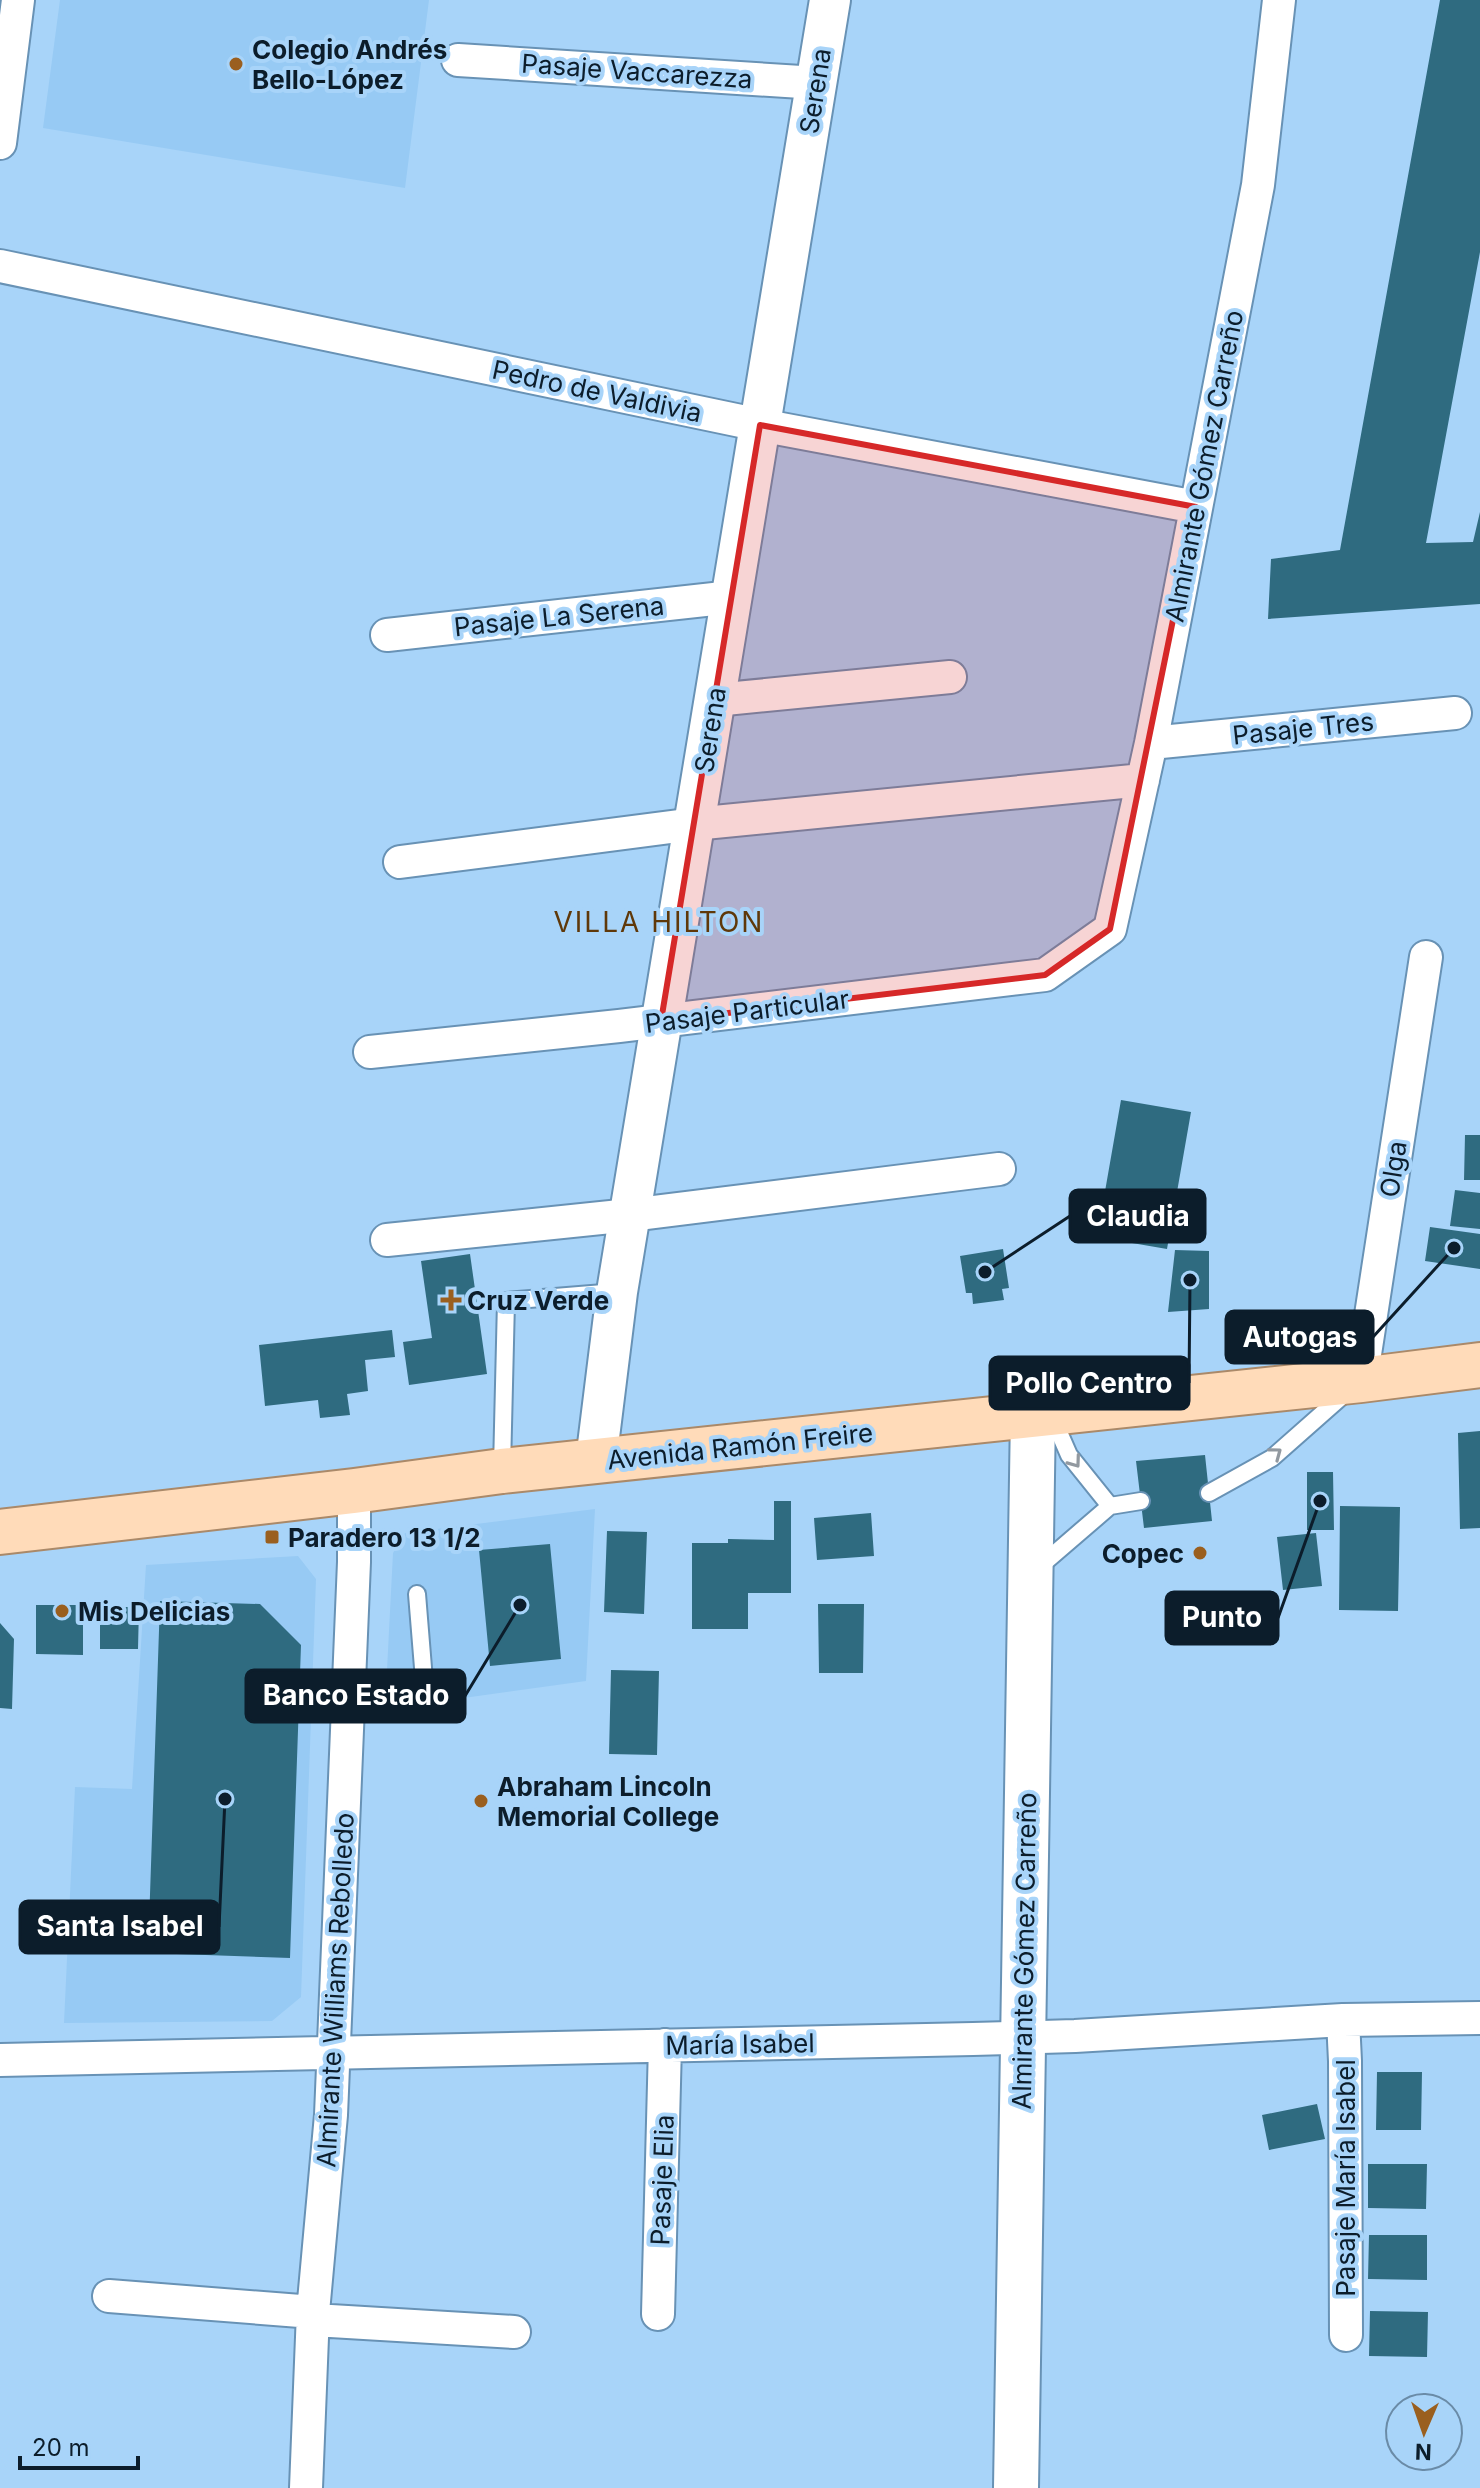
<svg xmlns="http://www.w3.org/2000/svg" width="1480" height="2488" font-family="Inter,sans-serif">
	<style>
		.built { fill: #97caf4 }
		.building { fill: #2f6b80 }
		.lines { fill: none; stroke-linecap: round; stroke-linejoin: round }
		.service-casing { stroke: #6892b5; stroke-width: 20 }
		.minor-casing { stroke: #6892b5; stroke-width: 36 }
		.tertiary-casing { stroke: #6892b5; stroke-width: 44 }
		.secondary-casing { stroke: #6892b5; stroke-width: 48 }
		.primary-casing { stroke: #aa8969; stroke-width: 48 }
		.service { stroke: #fff; stroke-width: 16 }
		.minor { stroke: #fff; stroke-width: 32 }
		.tertiary { stroke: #fff; stroke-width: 40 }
		.secondary { stroke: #fff; stroke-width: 44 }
		.primary { stroke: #ffdbb9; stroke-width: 44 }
		.oneway { stroke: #9299a0 }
		.marked { fill: #d62828; fill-opacity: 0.2; stroke: #d62828; stroke-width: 6; stroke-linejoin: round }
		.poi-dot { fill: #9a5f1f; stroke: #a8d4f9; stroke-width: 3 }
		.labels { text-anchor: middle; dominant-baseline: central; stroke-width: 8; stroke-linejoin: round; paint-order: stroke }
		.poi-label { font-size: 26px; font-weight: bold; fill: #0c1d2b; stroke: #a8d4f9; text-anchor: start }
		.street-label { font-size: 26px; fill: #0c1d2b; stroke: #a8d4f9 }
		.neighbourhood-label { font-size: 28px; letter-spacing: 2px; fill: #5f3809; stroke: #a8d4f9 }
		.leader { fill: none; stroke: #0c1d2b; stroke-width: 3 }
		.callout-dot { fill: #0c1d2b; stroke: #a8d4f9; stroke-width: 3 }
		.callout { fill: #0c1d2b; stroke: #0c1d2b; stroke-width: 3 }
		.callout-label { font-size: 28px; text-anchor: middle; font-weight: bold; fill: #fff }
	</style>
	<rect width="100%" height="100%" fill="#a8d4f9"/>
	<path class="built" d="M 60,0 L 429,0 L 405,188 L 43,128 Z
		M 595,1509 L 586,1681 L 385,1709 L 393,1553 L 405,1533 Z
		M 298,1556 L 316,1579 L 301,1997 L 272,2021 L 64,2023 L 75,1787 L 132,1789 L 146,1565 Z"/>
	<path class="building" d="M 1440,0 L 1480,0 L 1480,252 L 1426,543 L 1473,542 L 1480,512 L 1480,604 L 1268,619 L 1271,559 L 1340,550 Z
		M 1121,1100 L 1191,1112 L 1167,1249 L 1097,1237 Z
		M 1465,1135 L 1480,1135 L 1480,1180 L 1464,1180 Z
		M 1455,1190 L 1480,1193 L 1480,1229 L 1450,1226 Z
		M 1430,1227 L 1480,1234 L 1480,1269 L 1425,1261 Z
		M 1003,1249 L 1009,1288 L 1002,1289 L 1004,1300 L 973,1304 L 972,1293 L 966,1293 L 960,1256 Z
		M 1175,1250 L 1209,1251 L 1209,1309 L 1168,1312 Z
		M 470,1254 L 487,1374 L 409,1385 L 403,1342 L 432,1338 L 421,1261 Z
		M 392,1330 L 395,1357 L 365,1360 L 368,1391 L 347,1394 L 350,1415 L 320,1418 L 318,1400 L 265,1406 L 259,1345 Z
		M 1480,1431 L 1480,1528 L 1460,1529 L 1458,1433 Z
		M 1205,1455 L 1212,1521 L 1144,1528 L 1136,1461 Z
		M 1307,1472 L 1333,1472 L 1334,1530 L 1307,1530 Z
		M 774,1501 L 791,1501 L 791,1593 L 748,1593 L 748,1629 L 692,1629 L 692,1543 L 728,1543 L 728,1539 L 774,1540 Z
		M 1340,1506 L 1400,1507 L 1398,1611 L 1339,1610 Z
		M 871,1513 L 874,1556 L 817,1560 L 814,1518 Z
		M 607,1531 L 647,1532 L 644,1614 L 604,1612 Z
		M 1316,1533 L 1322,1586 L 1283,1590 L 1277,1537 Z
		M 550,1544 L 561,1659 L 490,1666 L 479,1550 Z
		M 160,1601 L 260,1604 L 301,1645 L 290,1958 L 148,1953 Z
		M 818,1604 L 864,1604 L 863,1673 L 819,1673 Z
		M 36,1605 L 83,1605 L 83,1655 L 36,1654 Z
		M 100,1607 L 139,1607 L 138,1649 L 100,1649 Z
		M 0,1623 L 14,1639 L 12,1709 L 0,1708 Z
		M 611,1670 L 659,1671 L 657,1755 L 609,1754 Z
		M 1377,2072 L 1422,2072 L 1421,2130 L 1376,2130 Z
		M 1317,2104 L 1325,2139 L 1269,2150 L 1262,2115 Z
		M 1368,2164 L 1427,2164 L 1426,2209 L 1368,2208 Z
		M 1369,2235 L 1427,2235 L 1427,2280 L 1368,2279 Z
		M 1370,2311 L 1428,2312 L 1427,2357 L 1369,2356 Z"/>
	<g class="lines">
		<g class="service-casing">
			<path id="service" d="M 1051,1414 L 1069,1455 L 1110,1506
				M 502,1468 L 506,1301 L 616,1292
				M 1209,1493 L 1272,1458 L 1349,1390
				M 1038,1568 L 1110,1506 L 1141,1501
				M 349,1693 L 424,1680 L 417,1594"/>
		</g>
		<g class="minor-casing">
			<path id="minor" d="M 458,60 L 817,83
				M 0,143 L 18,0
				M 0,266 L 760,425 L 1196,507
				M 387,635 L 732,597
				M 715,700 L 950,677
				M 1151,743 L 1455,713
				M 400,862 L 694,824 L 1143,780
				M 370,1052 L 619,1026 L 1045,975 L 1110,929 L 1151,743 L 1258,185 L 1279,0
				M 387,1240 L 630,1215 L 999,1169
				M 1361,1380 L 1426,957
				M 1343,2020 L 1345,2061 L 1346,2335
				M 0,2060 L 973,2039 L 1075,2036 L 1343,2020 L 1480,2018
				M 109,2296 L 313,2312
				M 658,2314 L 665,2045
				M 314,2320 L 514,2332
				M 306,2488 L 313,2312 L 331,2115 L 354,1562 L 354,1491"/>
		</g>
		<g class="tertiary-casing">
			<path id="tertiary" d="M 596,1461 L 617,1292 L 830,0"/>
		</g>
		<g class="secondary-casing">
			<path id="secondary" d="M 1016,2488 L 1033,1414"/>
		</g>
		<g class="primary-casing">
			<path id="primary" d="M 0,1532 L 354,1491 L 502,1471 L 1361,1380 L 1480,1365"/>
		</g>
		<use href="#service" class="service"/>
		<use href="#minor" class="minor"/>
		<use href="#tertiary" class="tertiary"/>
		<use href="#secondary" class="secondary"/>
		<use href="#primary" class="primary"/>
	</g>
	<defs><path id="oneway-chevron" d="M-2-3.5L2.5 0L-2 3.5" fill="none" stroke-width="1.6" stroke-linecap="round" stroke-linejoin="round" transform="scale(2)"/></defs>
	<g class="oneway">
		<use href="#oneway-chevron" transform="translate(1276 1453) rotate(-37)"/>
		<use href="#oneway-chevron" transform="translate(1075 1462) rotate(54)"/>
	</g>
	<path class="marked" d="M 760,425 L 1196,507 L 1110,929 L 1045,975 L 661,1021 Z"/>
	<g class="poi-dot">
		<circle cx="236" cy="64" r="8"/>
		<path d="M447 1288h8v8h8v8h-8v8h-8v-8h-8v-8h8z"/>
		<rect x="264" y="1529" width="16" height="16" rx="4"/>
		<circle cx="1200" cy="1553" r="8"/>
		<circle cx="62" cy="1611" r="8"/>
		<circle cx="481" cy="1801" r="8"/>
	</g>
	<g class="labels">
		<g class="poi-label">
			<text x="252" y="49">Colegio Andrés<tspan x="252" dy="30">Bello-López</tspan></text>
			<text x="467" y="1300">Cruz Verde</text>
			<text x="288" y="1537">Paradero 13 1/2</text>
			<text x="1184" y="1553" text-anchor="end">Copec</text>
			<text x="78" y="1611">Mis Delicias</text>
			<text x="497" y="1786">Abraham Lincoln<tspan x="497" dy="30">Memorial College</tspan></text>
		</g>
		<g class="street-label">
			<text transform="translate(637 71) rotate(4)">Pasaje Vaccarezza</text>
			<text transform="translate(815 91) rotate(-81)">Serena</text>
			<text transform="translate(597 391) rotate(12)">Pedro de Valdivia</text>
			<text transform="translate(1204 466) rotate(-79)">Almirante Gómez Carreño</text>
			<text transform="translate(559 616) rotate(-6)">Pasaje La Serena</text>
			<text transform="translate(1303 728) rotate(-6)">Pasaje Tres</text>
			<text transform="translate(710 730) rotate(-81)">Serena</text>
			<text transform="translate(747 1011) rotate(-7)">Pasaje Particular</text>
			<text transform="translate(1393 1169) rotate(-81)">Olga</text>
			<text transform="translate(740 1446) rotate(-6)">Avenida Ramón Freire</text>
			<text transform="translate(1024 1951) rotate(-89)">Almirante Gómez Carreño</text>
			<text transform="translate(335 1990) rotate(-87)">Almirante Williams Rebolledo</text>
			<text transform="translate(740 2044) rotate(-1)">María Isabel</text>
			<text transform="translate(1345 2178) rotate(-90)">Pasaje María Isabel</text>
			<text transform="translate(662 2180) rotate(-88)">Pasaje Elia</text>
		</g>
		<g class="neighbourhood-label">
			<text x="659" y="922">VILLA HILTON</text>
		</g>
	</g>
	<path class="leader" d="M985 1272L1070 1216M1454 1248L1373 1337M1190 1280L1189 1383M1320 1501L1278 1618M520 1605L465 1696M225 1799L219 1927"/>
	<g class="callout-dot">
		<circle cx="985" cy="1272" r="8"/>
		<circle cx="1454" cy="1248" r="8"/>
		<circle cx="1190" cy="1280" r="8"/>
		<circle cx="1320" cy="1501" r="8"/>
		<circle cx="520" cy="1605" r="8"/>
		<circle cx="225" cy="1799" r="8"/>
	</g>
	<g class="callout">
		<rect x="1070" y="1190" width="135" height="52" rx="8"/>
		<rect x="1226" y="1311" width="147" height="52" rx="8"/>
		<rect x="990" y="1357" width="199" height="52" rx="8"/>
		<rect x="1166" y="1592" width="112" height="52" rx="8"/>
		<rect x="246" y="1670" width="219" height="52" rx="8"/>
		<rect x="20" y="1901" width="199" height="52" rx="8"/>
	</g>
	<g class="callout-label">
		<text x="1138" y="1226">Claudia</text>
		<text x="1300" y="1347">Autogas</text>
		<text x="1089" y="1393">Pollo Centro</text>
		<text x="1222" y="1627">Punto</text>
		<text x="356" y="1705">Banco Estado</text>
		<text x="120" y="1936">Santa Isabel</text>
	</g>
	<g transform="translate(1424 2432) rotate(182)"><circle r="38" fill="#a8d4f9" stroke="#6a8ba7" stroke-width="2"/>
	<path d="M0-6L14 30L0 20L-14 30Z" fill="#9a5f1f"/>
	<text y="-12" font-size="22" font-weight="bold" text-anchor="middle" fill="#0c1d2b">N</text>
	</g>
	<path d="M20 2456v12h118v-12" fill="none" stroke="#0c1d2b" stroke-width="4"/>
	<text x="32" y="2456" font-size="24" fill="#0c1d2b" stroke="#a8d4f9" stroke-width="6" paint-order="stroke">20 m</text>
</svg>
